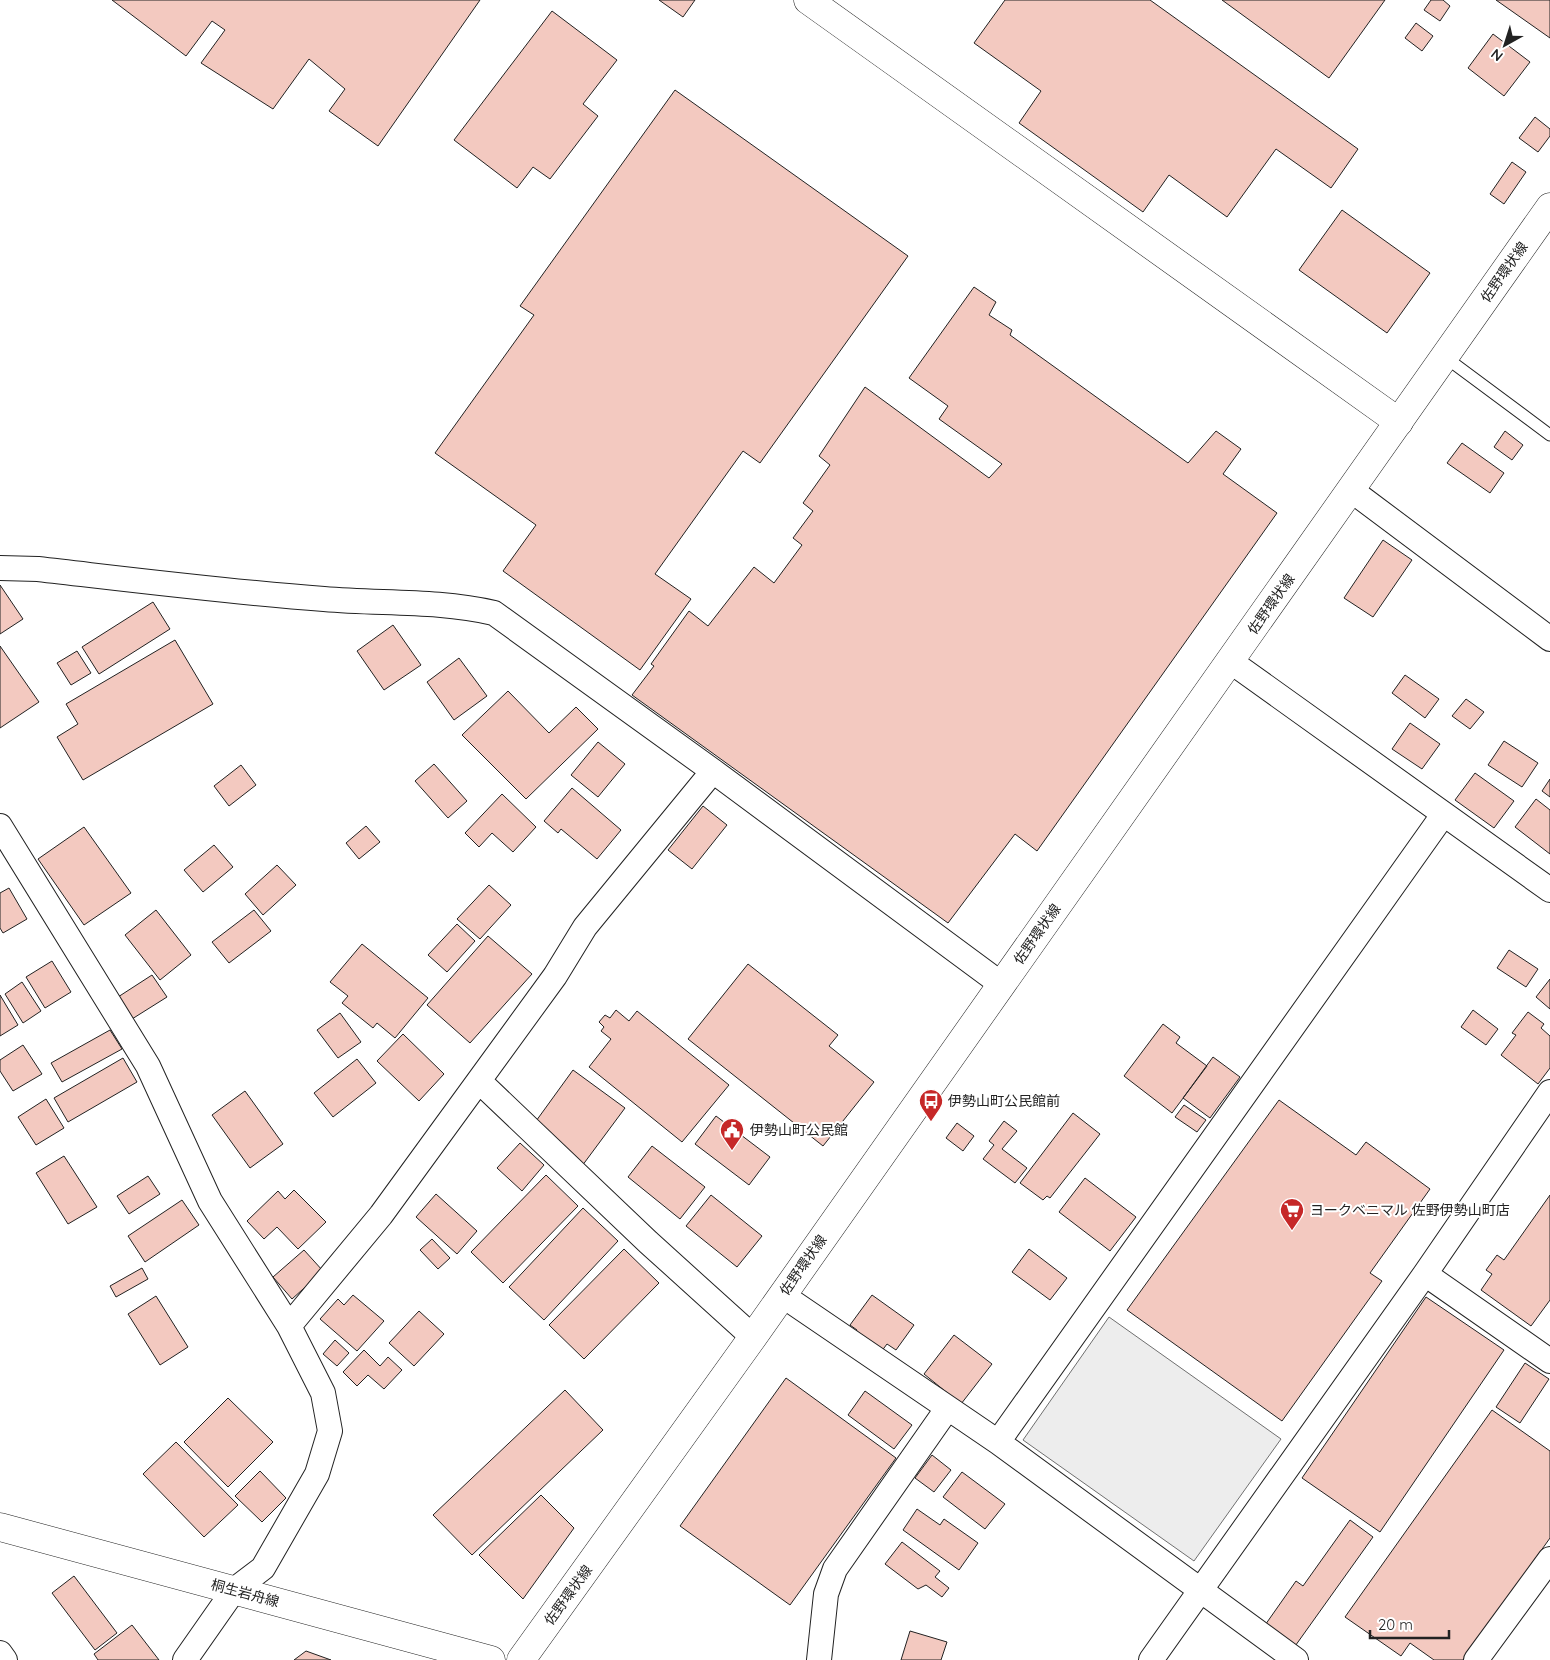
<svg xmlns="http://www.w3.org/2000/svg" width="1550" height="1660" font-family="Quicksand,'Noto Sans JP',sans-serif">
	<style>
		.parking { fill: #ededed; stroke: #6f6f6f }
		.building { fill: #f3c9c0; stroke: #222 }
		.lines { fill: none; stroke-linecap: round; stroke-linejoin: round }
		.service-casing { stroke: #222; stroke-width: 13 }
		.minor-casing { stroke: #222; stroke-width: 26 }
		.tertiary-casing { stroke: #222; stroke-width: 29 }
		.secondary-casing { stroke: #222; stroke-width: 29 }
		.primary-casing { stroke: #222; stroke-width: 29 }
		.service { stroke: #fff; stroke-width: 11 }
		.minor { stroke: #fff; stroke-width: 24 }
		.tertiary { stroke: #fff; stroke-width: 28 }
		.secondary { stroke: #fff; stroke-width: 28 }
		.primary { stroke: #fff; stroke-width: 28 }
		.labels { text-anchor: middle; dominant-baseline: central; stroke-width: 4; stroke-linejoin: round; paint-order: stroke }
		.street-label { font-size: 14px; fill: #222; stroke: #fff }
		.poi-label { font-size: 14px; fill: #222; stroke: #fff; text-anchor: start }
	</style>
	<rect width="100%" height="100%" fill="#fff"/>
	<path class="parking" d="M 1109,1317 L 1281,1439 L 1194,1561 L 1023,1440 Z"/>
	<path class="building" d="M 112,0 L 480,0 L 378,146 L 329,111 L 345,89 L 309,59 L 273,109 L 201,63 L 225,30 L 212,21 L 186,56 Z
		M 659,0 L 695,0 L 683,17 Z
		M 1005,0 L 1150,0 L 1358,149 L 1331,188 L 1276,149 L 1227,217 L 1169,175 L 1143,212 L 1019,123 L 1041,91 L 974,43 Z
		M 1222,0 L 1385,0 L 1329,78 Z
		M 1431,0 L 1443,0 L 1450,6 L 1440,21 L 1424,10 Z
		M 1496,0 L 1550,0 L 1550,38 Z
		M 552,11 L 617,60 L 583,104 L 598,116 L 550,179 L 533,167 L 517,188 L 454,140 Z
		M 1416,23 L 1433,36 L 1422,51 L 1405,38 Z
		M 1493,34 L 1530,62 L 1504,96 L 1468,68 Z
		M 675,90 L 908,256 L 760,463 L 743,451 L 655,574 L 691,599 L 640,670 L 503,571 L 536,525 L 435,453 L 534,315 L 520,306 Z
		M 1535,117 L 1550,129 L 1550,136 L 1538,152 L 1519,138 Z
		M 1512,162 L 1526,172 L 1504,204 L 1490,194 Z
		M 1342,210 L 1430,273 L 1387,333 L 1299,270 Z
		M 974,287 L 996,302 L 989,315 L 1012,330 L 1010,335 L 1188,463 L 1216,431 L 1241,449 L 1223,474 L 1277,513 L 1037,851 L 1015,834 L 948,923 L 632,695 L 654,666 L 651,664 L 689,611 L 708,626 L 754,567 L 774,583 L 802,545 L 793,538 L 813,511 L 803,503 L 830,465 L 819,456 L 865,387 L 989,478 L 1002,464 L 939,419 L 948,406 L 909,378 Z
		M 1505,431 L 1523,445 L 1512,460 L 1494,447 Z
		M 1462,443 L 1504,473 L 1490,493 L 1447,463 Z
		M 1383,540 L 1412,560 L 1373,617 L 1344,598 Z
		M 0,585 L 23,619 L 0,634 Z
		M 153,602 L 170,629 L 99,674 L 82,647 Z
		M 393,625 L 421,665 L 384,690 L 357,651 Z
		M 175,640 L 213,704 L 83,780 L 57,737 L 78,724 L 66,704 Z
		M 0,646 L 39,702 L 0,728 Z
		M 77,651 L 91,673 L 71,685 L 57,663 Z
		M 459,658 L 487,696 L 454,720 L 427,682 Z
		M 1405,675 L 1439,699 L 1425,718 L 1392,693 Z
		M 508,691 L 549,733 L 576,707 L 598,729 L 526,799 L 462,735 Z
		M 1466,699 L 1484,712 L 1470,729 L 1452,716 Z
		M 1410,723 L 1440,744 L 1422,769 L 1392,749 Z
		M 1504,741 L 1538,763 L 1522,787 L 1488,765 Z
		M 598,742 L 625,764 L 598,797 L 571,775 Z
		M 434,764 L 467,801 L 448,818 L 415,781 Z
		M 241,765 L 256,785 L 229,806 L 214,786 Z
		M 1475,773 L 1514,801 L 1494,828 L 1455,800 Z
		M 1550,779 L 1550,797 L 1542,791 Z
		M 572,788 L 621,830 L 597,859 L 561,829 L 558,833 L 544,821 Z
		M 502,794 L 536,827 L 513,852 L 492,833 L 479,847 L 465,833 Z
		M 1536,799 L 1550,810 L 1550,854 L 1515,827 Z
		M 703,806 L 727,825 L 692,869 L 668,850 Z
		M 366,826 L 380,842 L 359,859 L 346,843 Z
		M 84,827 L 131,893 L 84,925 L 38,859 Z
		M 214,845 L 233,867 L 203,892 L 184,870 Z
		M 277,865 L 296,885 L 263,915 L 245,894 Z
		M 489,885 L 511,905 L 480,939 L 457,919 Z
		M 9,888 L 27,919 L 3,933 L 0,928 L 0,893 Z
		M 156,910 L 191,955 L 160,980 L 125,935 Z
		M 254,910 L 271,931 L 229,963 L 212,942 Z
		M 457,924 L 475,941 L 447,972 L 428,955 Z
		M 488,936 L 532,974 L 470,1043 L 427,1005 Z
		M 362,944 L 428,998 L 395,1038 L 377,1023 L 373,1028 L 342,1003 L 348,996 L 330,982 Z
		M 1509,950 L 1538,969 L 1526,987 L 1497,968 Z
		M 52,961 L 71,992 L 45,1008 L 26,977 Z
		M 748,964 L 838,1035 L 829,1046 L 874,1082 L 823,1146 L 688,1039 Z
		M 152,975 L 167,997 L 132,1019 L 118,997 Z
		M 1550,979 L 1550,1009 L 1536,997 Z
		M 22,982 L 41,1011 L 23,1023 L 5,994 Z
		M 0,995 L 18,1025 L 0,1036 Z
		M 616,1010 L 629,1021 L 637,1011 L 729,1085 L 682,1142 L 589,1067 L 611,1039 L 601,1031 L 604,1027 L 599,1022 L 605,1015 L 610,1018 Z
		M 1473,1010 L 1498,1029 L 1486,1045 L 1461,1027 Z
		M 1528,1012 L 1544,1024 L 1541,1028 L 1550,1036 L 1550,1068 L 1538,1084 L 1501,1055 L 1516,1035 L 1512,1033 Z
		M 340,1013 L 361,1042 L 338,1058 L 317,1030 Z
		M 1163,1024 L 1180,1037 L 1176,1043 L 1207,1066 L 1172,1113 L 1124,1076 Z
		M 110,1030 L 122,1049 L 62,1082 L 51,1063 Z
		M 403,1034 L 444,1074 L 419,1101 L 377,1061 Z
		M 23,1045 L 42,1074 L 13,1091 L 0,1071 L 0,1060 Z
		M 1213,1057 L 1240,1077 L 1210,1118 L 1183,1098 Z
		M 123,1058 L 137,1082 L 68,1122 L 54,1098 Z
		M 357,1059 L 376,1083 L 333,1117 L 314,1093 Z
		M 573,1070 L 625,1108 L 582,1166 L 531,1128 Z
		M 245,1091 L 283,1144 L 250,1168 L 212,1115 Z
		M 46,1099 L 64,1128 L 36,1145 L 18,1117 Z
		M 1279,1100 L 1356,1155 L 1366,1142 L 1430,1189 L 1370,1273 L 1382,1281 L 1282,1421 L 1127,1310 Z
		M 1184,1105 L 1206,1120 L 1197,1132 L 1175,1117 Z
		M 1073,1113 L 1100,1134 L 1050,1198 L 1047,1196 L 1043,1200 L 1020,1183 Z
		M 716,1116 L 770,1157 L 749,1185 L 695,1144 Z
		M 1004,1121 L 1017,1131 L 1002,1149 L 1027,1168 L 1015,1183 L 983,1159 L 994,1145 L 989,1141 Z
		M 957,1123 L 974,1136 L 963,1151 L 946,1138 Z
		M 520,1143 L 544,1165 L 522,1191 L 497,1168 Z
		M 652,1146 L 705,1187 L 680,1219 L 628,1177 Z
		M 64,1156 L 97,1207 L 68,1224 L 36,1173 Z
		M 546,1175 L 578,1206 L 503,1283 L 471,1252 Z
		M 148,1176 L 160,1194 L 129,1214 L 117,1196 Z
		M 1085,1178 L 1136,1217 L 1110,1251 L 1059,1212 Z
		M 294,1190 L 326,1222 L 298,1249 L 277,1227 L 264,1239 L 247,1221 L 278,1191 L 285,1199 Z
		M 436,1194 L 477,1231 L 457,1254 L 416,1217 Z
		M 711,1195 L 762,1236 L 737,1267 L 686,1226 Z
		M 1550,1195 L 1550,1300 L 1531,1326 L 1481,1290 L 1492,1274 L 1486,1270 L 1497,1255 L 1504,1260 Z
		M 182,1200 L 199,1225 L 145,1262 L 128,1236 Z
		M 583,1208 L 618,1241 L 544,1320 L 509,1287 Z
		M 432,1239 L 450,1258 L 438,1269 L 420,1250 Z
		M 624,1249 L 659,1283 L 584,1359 L 549,1325 Z
		M 1029,1249 L 1067,1278 L 1050,1300 L 1012,1272 Z
		M 304,1250 L 323,1271 L 292,1299 L 273,1277 Z
		M 142,1268 L 148,1279 L 116,1297 L 110,1286 Z
		M 353,1295 L 384,1321 L 357,1351 L 320,1319 L 338,1299 L 344,1305 Z
		M 872,1295 L 914,1325 L 896,1350 L 887,1344 L 881,1352 L 855,1333 L 857,1330 L 850,1325 Z
		M 156,1296 L 188,1347 L 160,1365 L 128,1314 Z
		M 1426,1297 L 1504,1350 L 1380,1532 L 1302,1478 Z
		M 419,1311 L 444,1334 L 414,1366 L 389,1343 Z
		M 954,1335 L 992,1364 L 961,1404 L 924,1374 Z
		M 335,1340 L 349,1353 L 337,1366 L 323,1354 Z
		M 364,1350 L 380,1366 L 388,1357 L 402,1370 L 384,1389 L 368,1375 L 357,1386 L 343,1372 Z
		M 1525,1363 L 1549,1379 L 1520,1423 L 1496,1407 Z
		M 786,1378 L 896,1458 L 790,1605 L 680,1526 Z
		M 565,1390 L 603,1430 L 472,1555 L 433,1515 Z
		M 865,1391 L 912,1425 L 894,1449 L 848,1415 Z
		M 228,1398 L 273,1442 L 228,1487 L 184,1442 Z
		M 1492,1410 L 1550,1451 L 1550,1538 L 1463,1660 L 1434,1660 L 1410,1643 L 1401,1656 L 1345,1617 Z
		M 176,1442 L 238,1505 L 204,1537 L 143,1474 Z
		M 932,1455 L 951,1470 L 934,1492 L 915,1478 Z
		M 260,1471 L 286,1498 L 262,1522 L 235,1496 Z
		M 962,1472 L 1005,1504 L 985,1529 L 943,1497 Z
		M 541,1495 L 574,1528 L 523,1599 L 479,1555 Z
		M 917,1509 L 940,1525 L 944,1519 L 978,1543 L 959,1570 L 903,1530 Z
		M 1350,1520 L 1373,1537 L 1293,1649 L 1263,1628 L 1296,1581 L 1303,1586 Z
		M 902,1542 L 940,1571 L 935,1577 L 949,1588 L 942,1597 L 926,1585 L 918,1589 L 885,1564 Z
		M 74,1576 L 117,1633 L 95,1650 L 52,1593 Z
		M 132,1625 L 159,1660 L 98,1660 L 94,1654 Z
		M 910,1631 L 947,1642 L 941,1660 L 901,1660 Z
		M 306,1651 L 331,1660 L 294,1660 Z"/>
	<g class="lines">
		<g class="service-casing">
			<path id="service" d="M 1445,357 L 1550,435"/>
		</g>
		<g class="minor-casing">
			<path id="minor" d="M 1351,490 L 1550,639
				M 0,568 L 38,569 C 134,580 229,592 324,599 C 381,604 438,600 494,613 L 713,771 L 1001,984
				M 1230,661 L 1550,890
				M 0,826 L 148,1066 L 210,1201 L 289,1326 L 323,1393 L 330,1431 L 317,1474 L 263,1568 L 234,1590 L 185,1660
				M 479,1081 L 648,1242 L 753,1337
				M 1425,1274 L 1550,1361
				M 782,1295 L 998,1442 L 1296,1660
				M 289,1326 L 381,1215 L 555,976 L 585,927 L 713,771
				M 998,1442 L 1443,815
				M 0,1653 L 5,1660
				M 819,1660 L 826,1594 L 835,1569 L 947,1409
				M 1151,1660 L 1425,1274 L 1550,1092
				M 1476,1660 L 1550,1559"/>
		</g>
		<g class="tertiary-casing">
			<path id="tertiary" d="M 808,0 L 1399,422"/>
		</g>
		<g class="secondary-casing">
			<path id="secondary" d="M 521,1660 L 753,1337 L 1550,207"/>
		</g>
		<g class="primary-casing">
			<path id="primary" d="M 0,1527 L 491,1660"/>
		</g>
		<use href="#service" class="service"/>
		<use href="#minor" class="minor"/>
		<use href="#tertiary" class="tertiary"/>
		<use href="#secondary" class="secondary"/>
		<use href="#primary" class="primary"/>
	</g>
	<defs>
		<g id="bus-pin" transform="scale(1.25)"><path d="M0 17L-7.5 6A9.5 9.5 0 1 1 7.5 6Z" fill="#c62828" stroke="#fff"/><path d="M-5-6H5V4H4V6H2V4H-2V6H-4V4H-5ZM-3.5-4V0h7V-4ZM-3.5 1.2v1.5H-2V1.2ZM2 1.2v1.5H3.5V1.2Z" fill="#fff"/></g>
		<g id="civic-pin" transform="scale(1.25)"><path d="M0 17L-7.5 6A9.5 9.5 0 1 1 7.5 6Z" fill="#c62828" stroke="#fff"/><path d="M-.6-6.5H3V-4.5H.6V-3L4-1V1h2V6H-6V1h2V-1L-.6-3ZM-1.2 2.5V6h2.4V2.5Z" fill="#fff"/></g>
		<g id="supermarket-pin" transform="scale(1.25)"><path d="M0 17L-7.5 6A9.5 9.5 0 1 1 7.5 6Z" fill="#c62828" stroke="#fff"/><path d="M-6-5.5h2.5l.6 2H6L4.5 2H-2.5L-4.4-4H-6ZM-1.5 3.2a1.3 1.3 0 1 0 .1 0ZM3 3.2a1.3 1.3 0 1 0 .1 0Z" fill="#fff"/></g>
	</defs>
	<g fill-rule="evenodd">
		<use href="#bus-pin" x="931" y="1101"/>
		<use href="#civic-pin" x="732" y="1130"/>
		<use href="#supermarket-pin" x="1292" y="1210"/>
	</g>
	<g class="labels">
		<g class="street-label">
			<text transform="translate(1504 272) rotate(-55)">佐野環状線</text>
			<text transform="translate(1271 604) rotate(-55)">佐野環状線</text>
			<text transform="translate(1037 934) rotate(-55)">佐野環状線</text>
			<text transform="translate(803 1265) rotate(-55)">佐野環状線</text>
			<text transform="translate(245 1593) rotate(15)">桐生岩舟線</text>
			<text transform="translate(568 1595) rotate(-54)">佐野環状線</text>
		</g>
		<g class="poi-label">
			<text x="948" y="1101">伊勢山町公民館前</text>
			<text x="750" y="1130">伊勢山町公民館</text>
			<text x="1310" y="1210">ヨークベニマル 佐野伊勢山町店</text>
		</g>
	</g>
	<g transform="translate(1505 45) rotate(219)" stroke="#ffffff" stroke-width="4" paint-order="stroke">
	<path d="M0-4L9 19L0 12L-9 19Z" fill="#222222"/>
	<text y="-8" font-size="14" font-weight="bold" text-anchor="middle" fill="#222222">N</text>
	</g>
	<path d="M1370 1630v8h79v-8" fill="none" stroke="#222222" stroke-width="2.5"/>
	<text x="1378" y="1630" font-size="15" fill="#222222" stroke="#ffffff" stroke-width="4" paint-order="stroke">20 m</text>
</svg>
